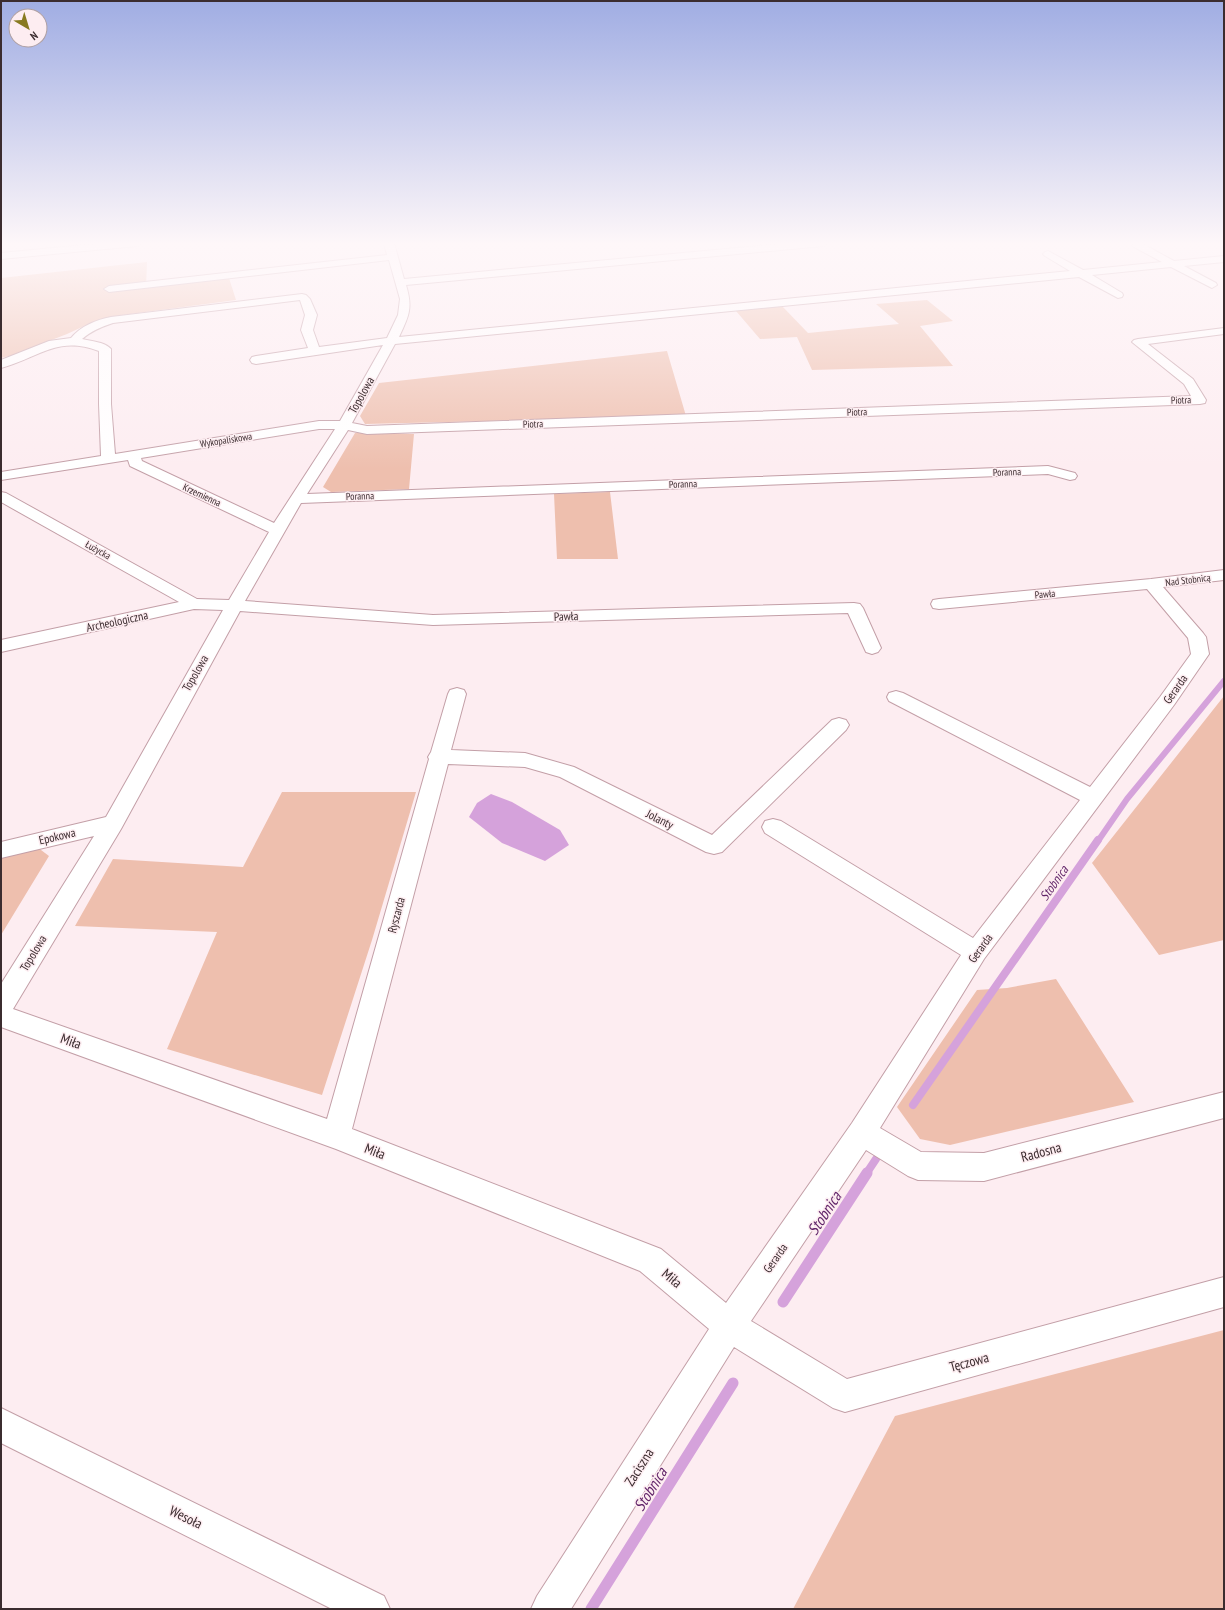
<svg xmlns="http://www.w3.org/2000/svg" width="1225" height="1610" font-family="'PT Sans Narrow',sans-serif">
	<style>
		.green { fill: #eebfae }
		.water { fill: #d5a2db }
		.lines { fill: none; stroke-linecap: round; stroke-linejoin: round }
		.stream-far2 { stroke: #d5a2db; stroke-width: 6 }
		.stream-far1 { stroke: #d5a2db; stroke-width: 8 }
		.stream { stroke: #d5a2db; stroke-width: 11 }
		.street-casing { stroke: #c39fa7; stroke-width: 2 }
		.street { fill: #fff; fill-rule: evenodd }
		.labels { text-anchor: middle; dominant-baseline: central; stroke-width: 3; stroke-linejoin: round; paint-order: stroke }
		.far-street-label { font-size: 10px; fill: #3b2c2f; stroke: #fdedf1 }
		.street-label { font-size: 12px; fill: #3b2c2f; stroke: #fdedf1 }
		.water-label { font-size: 13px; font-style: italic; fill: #612469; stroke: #fdedf1 }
		.near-street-label { font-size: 14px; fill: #3b2c2f; stroke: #fdedf1 }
		.near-water-label { font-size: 16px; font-style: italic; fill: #612469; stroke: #fdedf1 }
	</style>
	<rect width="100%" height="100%" fill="#fdedf1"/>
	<path class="green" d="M 147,262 L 146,288 L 229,278 L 236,300 L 123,315 L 95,321 L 67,334 L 13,355 L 1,358 L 1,278 Z
		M 927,300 L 953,321 L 920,326 L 953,366 L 812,370 L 797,337 L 760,339 L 736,311 L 782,306 L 808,333 L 899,324 L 876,304 Z
		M 667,351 L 686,416 L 365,424 L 360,416 L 379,383 Z
		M 355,433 L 414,434 L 409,489 L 331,492 L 323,487 Z
		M 610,492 L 618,559 L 557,559 L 554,494 Z
		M 1224,696 L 1224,940 L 1159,955 L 1092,863 Z
		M 282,792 L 416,792 L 372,940 L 322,1095 L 167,1049 L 217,932 L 75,926 L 113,859 L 243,867 Z
		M 37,847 L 49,856 L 1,935 L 1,856 Z
		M 1056,979 L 1134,1102 L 950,1145 L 920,1139 L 897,1107 L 977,990 L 1007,988 Z
		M 1224,1330 L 1224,1609 L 793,1609 L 895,1416 Z"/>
	<path class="water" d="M 491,794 L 512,802 L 560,830 L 569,845 L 545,861 L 502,843 L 469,817 L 477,803 Z"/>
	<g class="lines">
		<path class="stream-far2" d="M 1098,841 L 1127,799 L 1224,681"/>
		<path class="stream-far1" d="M 913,1105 L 1098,840
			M 866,1174 L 876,1159"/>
		<path class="stream" d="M 783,1302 L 867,1173
			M 591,1609 L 733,1383"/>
		<g class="street-casing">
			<path id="street" d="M 105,243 L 142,243 L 137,246 L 1,259 L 1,253 Z
				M 384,243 L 394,243 L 404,279 L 790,243 L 828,243 L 823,246 L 406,285 C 413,308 409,316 399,337 L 1070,271 L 1045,256 L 1043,254 L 1045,252 L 1048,251 L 1083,270 L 1162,262 L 1134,247 L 1132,245 L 1133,243 L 1141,243 L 1174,261 L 1224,256 L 1224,262 L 1184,266 L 1216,283 L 1217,285 L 1212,288 L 1171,267 L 1092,275 L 1122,293 L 1123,295 L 1122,297 L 1118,298 L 1079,277 L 395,344 L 352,423 L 367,426 L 1191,396 L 1184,384 L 1132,342 L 1134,340 L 1138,339 L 1224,328 L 1224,334 L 1148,344 L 1193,379 L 1206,400 L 1205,403 L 1200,404 L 367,434 L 348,430 L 307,494 L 1048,466 L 1075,473 L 1077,476 L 1075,479 L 1070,480 L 1048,474 L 301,503 L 245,601 L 433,615 L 854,603 L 860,604 L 863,608 L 881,648 L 878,652 L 872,654 L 866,652 L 848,613 L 433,625 L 240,611 L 121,829 L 13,1009 L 327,1119 L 429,759 L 428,757 L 431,752 L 448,694 L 450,690 L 457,688 L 464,690 L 466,694 L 451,750 L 525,753 L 574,767 L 712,835 L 832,720 L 839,718 L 846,720 L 849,725 L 846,730 L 722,852 L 714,854 L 706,852 L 560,777 L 525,767 L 448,764 L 352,1129 L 661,1249 L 726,1303 L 852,1123 L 961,955 L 765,833 L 762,827 L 765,821 L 773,819 L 781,821 L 973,938 L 1080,800 L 889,701 L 887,697 L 889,693 L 896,691 L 903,693 L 1090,787 L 1160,697 L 1191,654 L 1188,638 L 1147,589 L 939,609 L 933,608 L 931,604 L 933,600 L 939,599 L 1151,579 L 1224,570 L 1224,580 L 1163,587 L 1203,633 L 1206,637 L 1209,654 L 1174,705 L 984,959 L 880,1128 L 921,1152 L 984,1153 L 1224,1092 L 1224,1118 L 984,1181 L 918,1180 L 908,1176 L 866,1150 L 751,1321 L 847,1379 L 1224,1277 L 1224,1307 L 845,1412 L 833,1408 L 734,1347 L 571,1609 L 531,1609 L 537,1596 L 709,1329 L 640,1271 L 336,1149 L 1,1027 L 1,984 L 94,836 L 1,858 L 1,842 L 106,817 L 223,610 L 194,609 L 1,652 L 1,640 L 179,602 L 1,502 L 1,492 L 6,493 L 197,599 L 229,600 L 269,532 L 130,466 L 128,460 L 1,480 L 1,472 L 101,456 L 99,404 L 99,351 C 56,335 39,358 1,368 L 1,360 L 49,341 L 71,338 C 81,326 96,320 111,317 L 302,294 L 306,295 L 310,299 L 317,315 L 313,330 L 319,347 L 387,338 L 398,315 L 400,299 L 389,260 L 109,292 L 104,289 L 109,286 L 387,255 ZM 300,300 L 305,315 L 301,330 L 308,348 L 256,356 L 252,357 L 250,360 L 252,363 L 256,364 L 383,345 L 340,421 L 319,421 L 115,454 L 111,404 L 111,349 C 105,342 91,341 82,339 C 91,331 101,327 113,323 ZM 319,429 L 335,429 L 274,523 L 142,461 L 141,458 Z
				M 1,1408 L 384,1596 L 390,1609 L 332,1609 L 1,1443 Z"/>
		</g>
		<use href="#street" class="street"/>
	</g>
	<linearGradient id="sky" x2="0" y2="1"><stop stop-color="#a0ade3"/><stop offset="0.52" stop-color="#fef7f9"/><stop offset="1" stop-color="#fef7f9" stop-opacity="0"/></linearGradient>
	<rect width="1225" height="469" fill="url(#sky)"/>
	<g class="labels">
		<g class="far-street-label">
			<text transform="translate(1181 400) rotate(-2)">Piotra</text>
			<text transform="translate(857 412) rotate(-2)">Piotra</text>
			<text transform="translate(533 424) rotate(-2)">Piotra</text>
			<text transform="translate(226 440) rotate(-9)">Wykopaliskowa</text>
			<text transform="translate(1007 472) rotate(-2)">Poranna</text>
			<text transform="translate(683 484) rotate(-2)">Poranna</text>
			<text transform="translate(202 495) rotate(25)">Krzemienna</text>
			<text transform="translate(360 496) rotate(-2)">Poranna</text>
			<text transform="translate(98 550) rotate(29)">Łużycka</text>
			<text transform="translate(1188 580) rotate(-7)">Nad Stobnicą</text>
			<text transform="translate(1045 594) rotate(-5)">Pawła</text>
		</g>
		<g class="street-label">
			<text transform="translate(361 395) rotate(-61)">Topolowa</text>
			<text transform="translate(566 616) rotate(-2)">Pawła</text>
			<text transform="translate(117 621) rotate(-12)">Archeologiczna</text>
			<text transform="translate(195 673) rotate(-60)">Topolowa</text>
			<text transform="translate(1175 689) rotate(-55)">Gerarda</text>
			<text transform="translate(660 819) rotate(27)">Jolanty</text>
			<text transform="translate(57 836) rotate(-13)">Epokowa</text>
			<text transform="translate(396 915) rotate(-75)">Ryszarda</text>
			<text transform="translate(980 948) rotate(-54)">Gerarda</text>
			<text transform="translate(33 953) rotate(-59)">Topolowa</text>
			<text transform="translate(775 1258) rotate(-55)">Gerarda</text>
		</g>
		<g class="water-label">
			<text transform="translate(1054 883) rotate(-55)">Stobnica</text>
		</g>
		<g class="near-street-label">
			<text transform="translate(71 1041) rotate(20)">Miła</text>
			<text transform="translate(375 1151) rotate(21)">Miła</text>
			<text transform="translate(1041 1152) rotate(-15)">Radosna</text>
			<text transform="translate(672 1278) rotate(40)">Miła</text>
			<text transform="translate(969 1362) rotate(-15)">Tęczowa</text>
			<text transform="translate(639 1467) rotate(-58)">Zaciszna</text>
			<text transform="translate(186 1517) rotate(26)">Wesoła</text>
		</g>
		<g class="near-water-label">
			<text transform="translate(824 1213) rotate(-57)">Stobnica</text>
			<text transform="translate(650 1489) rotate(-58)">Stobnica</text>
		</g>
	</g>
	<rect width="1225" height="1610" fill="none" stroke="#3b2c2f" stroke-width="4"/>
	<g transform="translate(28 28) rotate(142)"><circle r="19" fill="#fdedf1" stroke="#afa0a3"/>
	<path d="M0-3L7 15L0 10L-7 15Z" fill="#887a20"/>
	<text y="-6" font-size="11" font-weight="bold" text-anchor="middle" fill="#3b2c2f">N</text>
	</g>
</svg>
